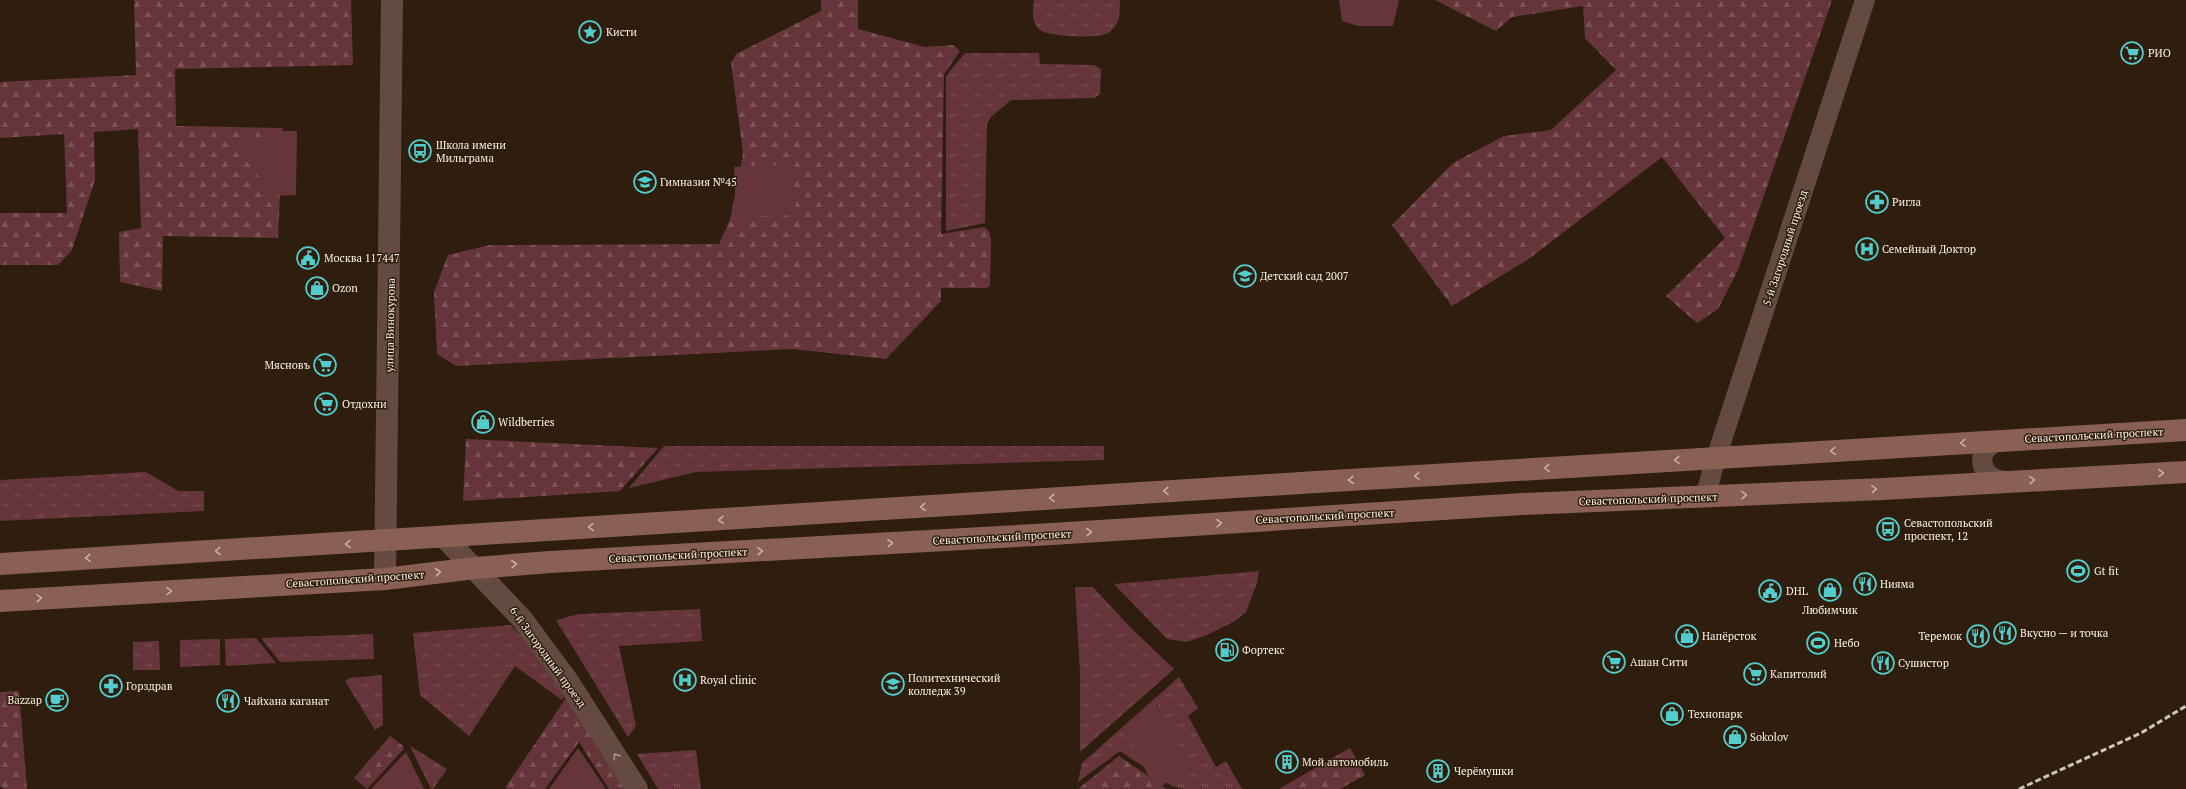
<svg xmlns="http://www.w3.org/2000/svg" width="2186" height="789" font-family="'PT Serif',serif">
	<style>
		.grass { fill: url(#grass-tufts) }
		.forest { fill: url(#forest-firs) }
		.park { fill: #65353b }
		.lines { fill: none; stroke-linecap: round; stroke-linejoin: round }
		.minor { stroke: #644a41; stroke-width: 20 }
		.tertiary { stroke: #644a41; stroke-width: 22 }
		.secondary { stroke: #896052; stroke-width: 22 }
		.rail { stroke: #d2c5b8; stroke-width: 3; stroke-dasharray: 6 3; stroke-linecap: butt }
		.oneway { stroke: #c8afa3 }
		.oneway2 { stroke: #a8958b }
		.labels { text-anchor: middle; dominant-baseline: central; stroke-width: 3; stroke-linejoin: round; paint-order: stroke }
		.poi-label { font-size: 11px; fill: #fcf0e5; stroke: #2f1e0d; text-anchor: start }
		.street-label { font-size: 11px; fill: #fcf0e5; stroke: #2f1e0d }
	</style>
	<defs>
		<pattern id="grass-tufts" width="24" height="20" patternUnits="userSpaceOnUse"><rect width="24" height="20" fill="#65353b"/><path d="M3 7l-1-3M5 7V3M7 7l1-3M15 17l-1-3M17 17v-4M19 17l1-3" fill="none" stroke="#7c5357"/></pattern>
		<pattern id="forest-firs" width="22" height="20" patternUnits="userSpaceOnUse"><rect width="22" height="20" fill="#65353b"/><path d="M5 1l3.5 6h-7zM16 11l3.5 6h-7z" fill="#7c5357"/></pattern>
	</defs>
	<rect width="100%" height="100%" fill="#2f1e0d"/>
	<path class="grass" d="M 1034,0 L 1120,0 C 1120,13 1120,25 1108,33 C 1098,39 1046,37 1039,29 C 1031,21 1033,10 1034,0 Z
		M 965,53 L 1039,53 L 1040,64 L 1094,65 L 1101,69 L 1100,94 L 1094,98 L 1011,100 L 991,117 L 987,124 L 985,223 L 946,231 L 946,76 Z
		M 664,446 L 1104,446 L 1104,460 L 696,472 L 629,488 Z
		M 146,472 L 178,491 L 204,491 L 204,511 L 0,521 L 0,480 Z
		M 1259,571 L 1257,583 L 1246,612 L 1235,621 L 1205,636 L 1186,642 L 1167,639 L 1114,584 Z
		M 1075,587 L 1093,587 L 1130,627 L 1174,669 L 1080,752 L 1080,672 Z
		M 700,609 L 702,641 L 619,646 L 636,726 L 628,737 L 556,620 L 579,614 Z
		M 511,625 L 569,691 L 562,700 L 515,666 L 469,736 L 420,695 L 413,633 Z
		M 373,634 L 374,659 L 280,662 L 261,638 Z
		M 256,638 L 276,663 L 226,666 L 225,639 Z
		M 220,639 L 220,665 L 180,667 L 180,640 Z
		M 159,641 L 160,670 L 133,670 L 133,642 Z
		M 382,675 L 383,725 L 375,730 L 345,681 L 349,678 Z
		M 1179,677 L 1198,708 L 1188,716 L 1216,767 L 1226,761 L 1242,789 L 1183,789 L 1172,786 L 1120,751 L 1078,782 L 1082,763 Z
		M 410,746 L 447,769 L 433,789 L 431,789 Z
		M 696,750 L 701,789 L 658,789 L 637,754 Z"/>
	<path class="forest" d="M 134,0 L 351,0 L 353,65 L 175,69 L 176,126 L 283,128 L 278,238 L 163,236 L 162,291 L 120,282 L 119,232 L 141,228 L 138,129 L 94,132 L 95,180 L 72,250 L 58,265 L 0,265 L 0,213 L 67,213 L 64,134 L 0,138 L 0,82 L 136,75 Z
		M 821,0 L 858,0 L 858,29 L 925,47 L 953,45 L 960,51 L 944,74 L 941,234 L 984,227 L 989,231 L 991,239 L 990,286 L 987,288 L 941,288 L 941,301 L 886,359 L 792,349 L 456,366 L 437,354 L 434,292 L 448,255 L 490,245 L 719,244 L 730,220 L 743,153 L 731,63 L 736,54 L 821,11 Z
		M 1435,0 L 1832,0 L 1738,270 L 1718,309 L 1697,323 L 1666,296 L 1725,238 L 1662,157 L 1530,258 L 1452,306 L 1392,225 L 1453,163 L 1504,136 L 1551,130 L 1616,70 L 1585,38 L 1583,6 L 1512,17 L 1496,31 Z
		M 466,439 L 658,448 L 620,491 L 463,501 Z
		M 19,691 L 27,789 L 4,789 L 0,786 L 0,692 Z
		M 570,692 L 632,789 L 609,789 L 579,742 L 545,789 L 507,789 L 505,788 Z
		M 390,736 L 402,745 L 404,749 L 367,789 L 354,778 Z
		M 1350,748 L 1365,775 L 1340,789 L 1279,789 Z
		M 1119,756 L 1167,789 L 1078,789 Z"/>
	<path class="park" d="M 1339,0 L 1399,0 L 1393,26 L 1358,26 L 1342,21 Z
		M 272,131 L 297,131 L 296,195 L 273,196 L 233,142 L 246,132 L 256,144 Z
		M 794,164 L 796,215 L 736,217 L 734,167 Z
		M 1157,703 L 1188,772 L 1155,789 L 1125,730 Z
		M 578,748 L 606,789 L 549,789 Z
		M 406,752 L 424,789 L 371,789 Z"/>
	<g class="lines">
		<path class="minor" d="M 2001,440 C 1975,447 1976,477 2004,481
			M 1705,497 L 1716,458 L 1865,0"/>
		<path class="tertiary" d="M 444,537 L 522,619 L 567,680 L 637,789
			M 385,579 L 392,0"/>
		<path class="secondary" d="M 0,564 C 729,522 1457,470 2186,430
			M 0,601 L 385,579 L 475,568 L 550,562 L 1052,534 L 1522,504 L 1883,489 L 2186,472"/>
		<path class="rail" d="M 2019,789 L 2141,733 L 2186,706"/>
	</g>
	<defs><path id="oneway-chevron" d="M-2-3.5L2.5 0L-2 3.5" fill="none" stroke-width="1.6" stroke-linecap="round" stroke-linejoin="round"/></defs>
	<g class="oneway">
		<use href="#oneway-chevron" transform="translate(1963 443) rotate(176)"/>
		<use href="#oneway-chevron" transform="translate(1833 451) rotate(176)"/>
		<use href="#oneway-chevron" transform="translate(1677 460) rotate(177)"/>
		<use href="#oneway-chevron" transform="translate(1547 468) rotate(177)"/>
		<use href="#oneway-chevron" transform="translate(2161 473) rotate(-3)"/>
		<use href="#oneway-chevron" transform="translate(1417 476) rotate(177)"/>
		<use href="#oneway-chevron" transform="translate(1351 480) rotate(176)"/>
		<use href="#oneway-chevron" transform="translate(2032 480) rotate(-3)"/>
		<use href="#oneway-chevron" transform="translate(1874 489) rotate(-3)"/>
		<use href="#oneway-chevron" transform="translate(1166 491) rotate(177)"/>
		<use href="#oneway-chevron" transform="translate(1744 495) rotate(-2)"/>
		<use href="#oneway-chevron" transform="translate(1052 498) rotate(176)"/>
		<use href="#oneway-chevron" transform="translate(923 507) rotate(176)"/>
		<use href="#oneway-chevron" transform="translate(721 520) rotate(177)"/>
		<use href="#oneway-chevron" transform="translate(1219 523) rotate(-4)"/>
		<use href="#oneway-chevron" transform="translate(591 527) rotate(177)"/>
		<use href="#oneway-chevron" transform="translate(1089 532) rotate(-4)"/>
		<use href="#oneway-chevron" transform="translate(890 543) rotate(-3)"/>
		<use href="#oneway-chevron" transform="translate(348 544) rotate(177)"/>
		<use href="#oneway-chevron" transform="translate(218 551) rotate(177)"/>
		<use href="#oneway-chevron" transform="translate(760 551) rotate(-3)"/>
		<use href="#oneway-chevron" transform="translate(88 558) rotate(177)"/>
		<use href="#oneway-chevron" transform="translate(514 564) rotate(-5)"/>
		<use href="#oneway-chevron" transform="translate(438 572) rotate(-7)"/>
		<use href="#oneway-chevron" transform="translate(169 591) rotate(-3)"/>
		<use href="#oneway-chevron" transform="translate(39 598) rotate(-3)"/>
	</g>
	<use class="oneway2" href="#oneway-chevron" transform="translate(616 756) rotate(-122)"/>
	<defs>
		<g id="sight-ring" transform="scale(1.15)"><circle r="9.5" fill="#2f1e0d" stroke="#52cdcd" stroke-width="1.5"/><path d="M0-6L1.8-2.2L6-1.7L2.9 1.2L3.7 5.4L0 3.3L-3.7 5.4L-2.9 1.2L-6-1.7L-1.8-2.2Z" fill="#52cdcd"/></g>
		<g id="supermarket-ring" transform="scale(1.15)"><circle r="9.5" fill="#2f1e0d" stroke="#52cdcd" stroke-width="1.5"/><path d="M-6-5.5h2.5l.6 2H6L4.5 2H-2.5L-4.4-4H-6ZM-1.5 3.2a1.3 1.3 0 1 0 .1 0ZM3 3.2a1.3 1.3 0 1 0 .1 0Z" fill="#52cdcd"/></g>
		<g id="bus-ring" transform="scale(1.15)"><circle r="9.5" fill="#2f1e0d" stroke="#52cdcd" stroke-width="1.5"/><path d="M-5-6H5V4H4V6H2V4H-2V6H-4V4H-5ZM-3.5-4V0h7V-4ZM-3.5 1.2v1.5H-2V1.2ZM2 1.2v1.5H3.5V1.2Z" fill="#52cdcd"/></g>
		<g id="school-ring" transform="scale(1.15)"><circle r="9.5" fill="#2f1e0d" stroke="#52cdcd" stroke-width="1.5"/><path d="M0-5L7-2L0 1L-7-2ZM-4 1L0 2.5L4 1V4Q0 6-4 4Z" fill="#52cdcd"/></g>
		<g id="pharmacy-ring" transform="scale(1.15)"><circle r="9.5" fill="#2f1e0d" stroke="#52cdcd" stroke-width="1.5"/><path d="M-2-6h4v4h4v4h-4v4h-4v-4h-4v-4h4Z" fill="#52cdcd"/></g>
		<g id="hospital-ring" transform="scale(1.15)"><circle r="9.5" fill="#2f1e0d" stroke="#52cdcd" stroke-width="1.5"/><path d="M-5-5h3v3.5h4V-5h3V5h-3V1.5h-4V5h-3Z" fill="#52cdcd"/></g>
		<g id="civic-ring" transform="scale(1.15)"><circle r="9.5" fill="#2f1e0d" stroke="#52cdcd" stroke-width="1.5"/><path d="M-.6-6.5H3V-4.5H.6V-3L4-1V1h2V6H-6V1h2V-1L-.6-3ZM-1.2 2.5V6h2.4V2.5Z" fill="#52cdcd"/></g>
		<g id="shop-ring" transform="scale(1.15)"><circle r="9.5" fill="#2f1e0d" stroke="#52cdcd" stroke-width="1.5"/><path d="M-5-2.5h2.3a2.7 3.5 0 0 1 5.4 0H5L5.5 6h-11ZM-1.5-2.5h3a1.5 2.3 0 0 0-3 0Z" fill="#52cdcd"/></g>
		<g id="stadium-ring" transform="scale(1.15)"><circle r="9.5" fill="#2f1e0d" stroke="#52cdcd" stroke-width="1.5"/><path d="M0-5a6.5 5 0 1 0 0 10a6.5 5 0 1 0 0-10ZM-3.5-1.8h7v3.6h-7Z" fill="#52cdcd"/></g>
		<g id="restaurant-ring" transform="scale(1.15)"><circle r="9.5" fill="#2f1e0d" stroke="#52cdcd" stroke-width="1.5"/><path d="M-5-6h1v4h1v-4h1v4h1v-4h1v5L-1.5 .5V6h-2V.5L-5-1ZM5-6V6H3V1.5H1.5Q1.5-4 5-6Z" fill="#52cdcd"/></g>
		<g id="fuel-ring" transform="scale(1.15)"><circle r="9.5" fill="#2f1e0d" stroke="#52cdcd" stroke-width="1.5"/><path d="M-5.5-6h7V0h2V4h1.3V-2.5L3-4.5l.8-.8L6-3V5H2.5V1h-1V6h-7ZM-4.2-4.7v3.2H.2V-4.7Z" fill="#52cdcd"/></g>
		<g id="university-ring" transform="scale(1.15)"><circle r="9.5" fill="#2f1e0d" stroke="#52cdcd" stroke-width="1.5"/><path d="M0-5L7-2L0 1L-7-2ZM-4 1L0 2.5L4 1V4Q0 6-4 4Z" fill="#52cdcd"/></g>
		<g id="cafe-ring" transform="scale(1.15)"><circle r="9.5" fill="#2f1e0d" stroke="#52cdcd" stroke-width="1.5"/><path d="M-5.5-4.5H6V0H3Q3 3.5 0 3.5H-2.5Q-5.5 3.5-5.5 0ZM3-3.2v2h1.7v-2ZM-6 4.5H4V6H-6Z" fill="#52cdcd"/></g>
		<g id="building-ring" transform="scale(1.15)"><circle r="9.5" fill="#2f1e0d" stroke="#52cdcd" stroke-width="1.5"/><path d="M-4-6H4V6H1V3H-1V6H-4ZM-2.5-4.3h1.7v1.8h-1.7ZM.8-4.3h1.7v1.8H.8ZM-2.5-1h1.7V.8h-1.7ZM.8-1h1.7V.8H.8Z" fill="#52cdcd"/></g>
	</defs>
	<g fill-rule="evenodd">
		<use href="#sight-ring" x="590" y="32"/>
		<use href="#supermarket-ring" x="2132" y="53"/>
		<use href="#bus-ring" x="420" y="151"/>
		<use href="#school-ring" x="645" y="182"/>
		<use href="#pharmacy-ring" x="1877" y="202"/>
		<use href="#hospital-ring" x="1867" y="249"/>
		<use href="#civic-ring" x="308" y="258"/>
		<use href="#school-ring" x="1245" y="276"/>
		<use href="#shop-ring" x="317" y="288"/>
		<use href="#supermarket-ring" x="325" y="365"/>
		<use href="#supermarket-ring" x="326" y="404"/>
		<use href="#shop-ring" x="483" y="422"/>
		<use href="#bus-ring" x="1888" y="529"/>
		<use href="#stadium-ring" x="2078" y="571"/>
		<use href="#restaurant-ring" x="1865" y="584"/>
		<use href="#shop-ring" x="1830" y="590"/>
		<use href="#civic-ring" x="1770" y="591"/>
		<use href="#restaurant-ring" x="2005" y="633"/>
		<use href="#shop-ring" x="1687" y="636"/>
		<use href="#restaurant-ring" x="1978" y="636"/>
		<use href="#stadium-ring" x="1818" y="643"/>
		<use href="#fuel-ring" x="1227" y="650"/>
		<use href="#supermarket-ring" x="1614" y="662"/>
		<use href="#restaurant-ring" x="1883" y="663"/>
		<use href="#supermarket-ring" x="1755" y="674"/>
		<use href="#hospital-ring" x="685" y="680"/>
		<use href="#university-ring" x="893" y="684"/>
		<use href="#pharmacy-ring" x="111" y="686"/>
		<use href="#cafe-ring" x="57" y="700"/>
		<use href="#restaurant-ring" x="228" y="701"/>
		<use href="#shop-ring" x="1672" y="714"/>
		<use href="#shop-ring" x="1735" y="737"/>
		<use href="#building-ring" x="1287" y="762"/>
		<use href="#building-ring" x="1438" y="771"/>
	</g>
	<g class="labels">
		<g class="poi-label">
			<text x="606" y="32">Кисти</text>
			<text x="2148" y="53">РИО</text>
			<text x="436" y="145">Школа имени<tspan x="436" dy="13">Мильграма</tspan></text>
			<text x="660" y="182">Гимназия №45</text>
			<text x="1892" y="202">Ригла</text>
			<text x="1882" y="249">Семейный Доктор</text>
			<text x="324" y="258">Москва 117447</text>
			<text x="1260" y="276">Детский сад 2007</text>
			<text x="332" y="288">Ozon</text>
			<text x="310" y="365" text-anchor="end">Мясновъ</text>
			<text x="342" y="404">Отдохни</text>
			<text x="498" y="422">Wildberries</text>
			<text x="1904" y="523">Севастопольский<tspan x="1904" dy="13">проспект, 12</tspan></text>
			<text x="2094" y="571">Gt fit</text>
			<text x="1880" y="584">Нияма</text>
			<text x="1786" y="591">DHL</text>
			<text x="1830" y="610" text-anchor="middle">Любимчик</text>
			<text x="2020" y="633">Вкусно — и точка</text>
			<text x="1702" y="636">Напёрсток</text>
			<text x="1962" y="636" text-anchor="end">Теремок</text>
			<text x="1834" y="643">Небо</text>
			<text x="1242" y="650">Фортекс</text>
			<text x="1630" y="662">Ашан Сити</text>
			<text x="1898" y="663">Сушистор</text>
			<text x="1770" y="674">Капитолий</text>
			<text x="908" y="678">Политехнический<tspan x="908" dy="13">колледж 39</tspan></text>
			<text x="700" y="680">Royal clinic</text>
			<text x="126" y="686">Горздрав</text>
			<text x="42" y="700" text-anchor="end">Bazzap</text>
			<text x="244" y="701">Чайхана каганат</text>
			<text x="1688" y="714">Технопарк</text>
			<text x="1750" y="737">Sokolov</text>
			<text x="1302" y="762">Мой автомобиль</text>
			<text x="1454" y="771">Черёмушки</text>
		</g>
		<g class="street-label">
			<text transform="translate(1785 248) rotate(-72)">5-й Загородный проезд</text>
			<text transform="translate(390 325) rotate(-89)">улица Винокурова</text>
			<text transform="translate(2094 435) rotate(-3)">Севастопольский проспект</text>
			<text transform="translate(1648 499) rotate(-2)">Севастопольский проспект</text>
			<text transform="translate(1325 516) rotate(-3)">Севастопольский проспект</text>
			<text transform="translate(1002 537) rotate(-3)">Севастопольский проспект</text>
			<text transform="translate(678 555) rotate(-3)">Севастопольский проспект</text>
			<text transform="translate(355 579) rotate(-4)">Севастопольский проспект</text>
			<text transform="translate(548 657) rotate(54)">6-й Загородный проезд</text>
		</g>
	</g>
</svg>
